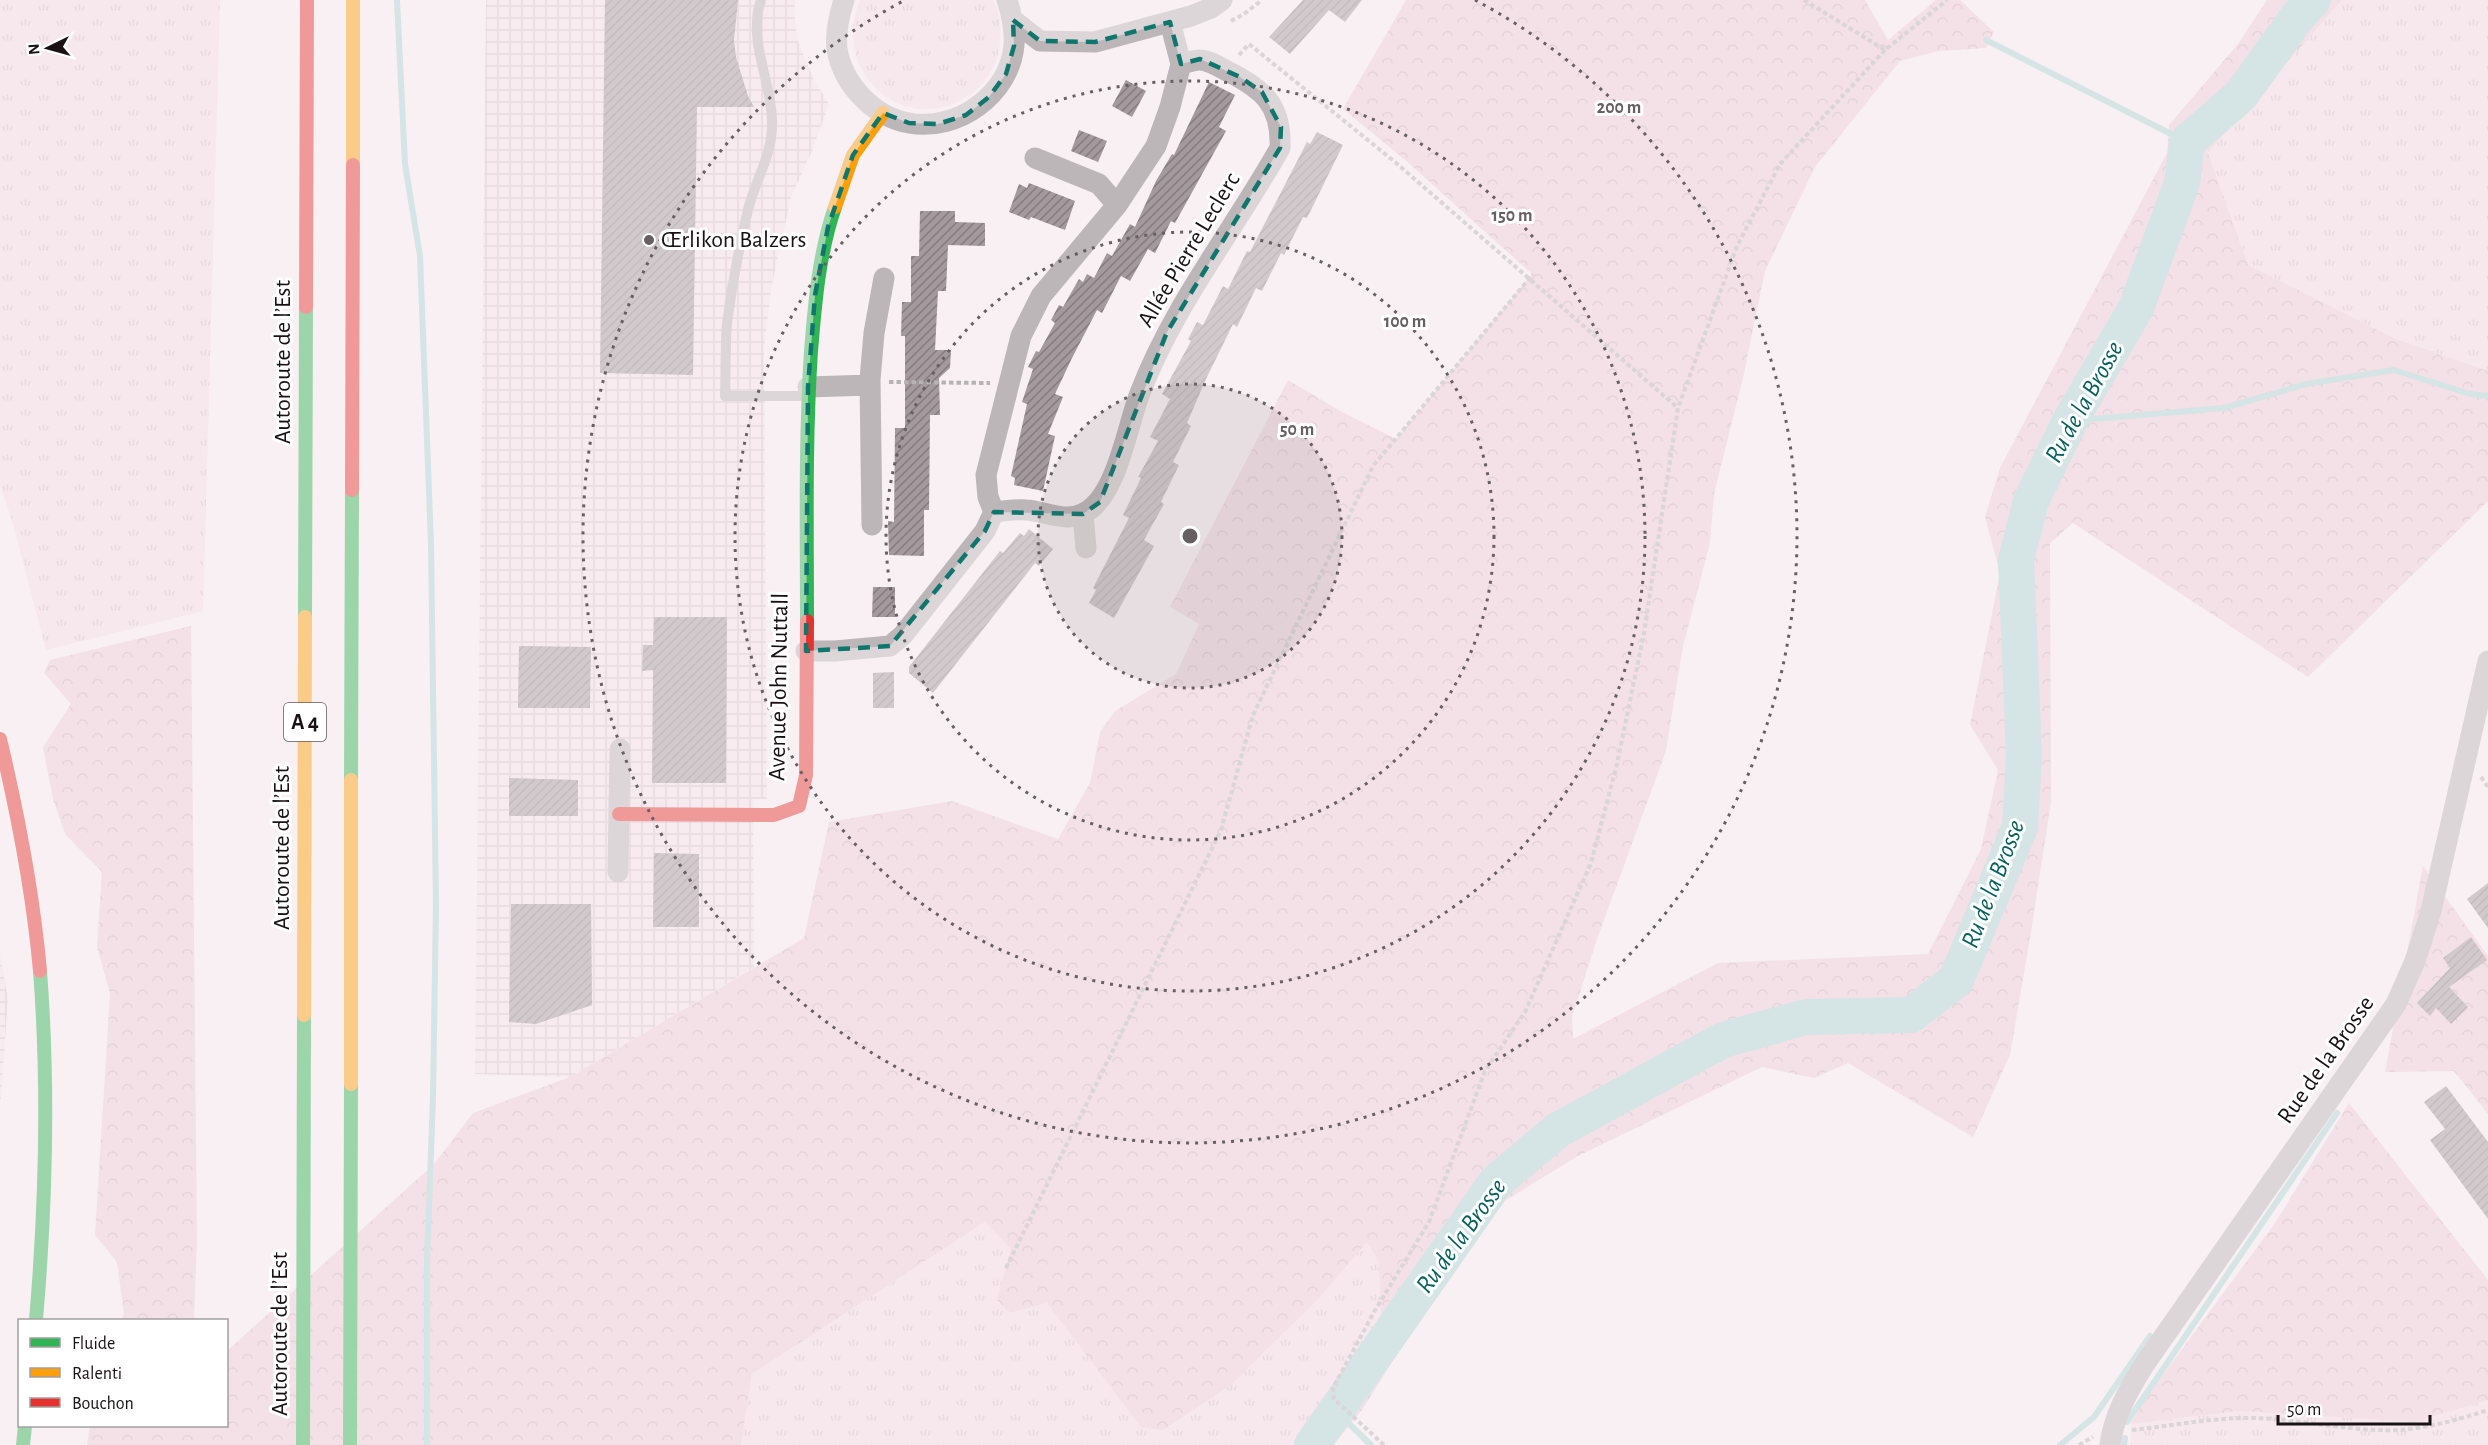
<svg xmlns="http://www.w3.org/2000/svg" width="2488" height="1445" font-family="'Alegreya Sans',sans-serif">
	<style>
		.industrial { fill: url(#industrial-grid) }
		.grass { fill: url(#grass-tufts) }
		.forest { fill: url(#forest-crowns) }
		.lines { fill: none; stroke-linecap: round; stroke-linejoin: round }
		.stream { stroke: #acd5d3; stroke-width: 6 }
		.river { stroke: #acd5d3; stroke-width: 36 }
		.building { fill: url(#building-hatch) }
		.path { stroke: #b7b3b4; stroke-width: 4; stroke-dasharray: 4.5 3; stroke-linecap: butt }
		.lane { stroke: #bcb6b8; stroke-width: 10 }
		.street { stroke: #bcb6b8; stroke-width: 21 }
		.fast { stroke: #30b455; stroke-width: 14 }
		.slow { stroke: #ff9f0a; stroke-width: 14 }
		.jam { stroke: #e5322d; stroke-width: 14 }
		.marked { fill: none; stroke: #0f766e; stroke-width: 4.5; stroke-dasharray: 12 8; stroke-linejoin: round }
		.ring { fill: none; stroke: #675f62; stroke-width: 3; stroke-dasharray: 3 6 }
		.poi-dot { fill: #675f62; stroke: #fff; stroke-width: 2 }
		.labels { text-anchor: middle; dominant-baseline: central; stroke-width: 6; stroke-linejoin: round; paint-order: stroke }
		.shield { fill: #fff; stroke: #5e585a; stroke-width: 1.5 }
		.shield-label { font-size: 22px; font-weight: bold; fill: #191114 }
		.poi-label { font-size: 24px; fill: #191114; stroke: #fff; text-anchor: start }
		.street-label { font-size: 24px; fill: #191114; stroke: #fff }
		.water-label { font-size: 26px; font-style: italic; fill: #06605d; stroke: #fff }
		.centre { fill: #675f62; stroke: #fff; stroke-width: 3 }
		.ring-label { font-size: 18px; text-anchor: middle; font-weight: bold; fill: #675f62; stroke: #fff; stroke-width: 6; stroke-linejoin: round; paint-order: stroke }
	</style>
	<defs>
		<pattern id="industrial-grid" width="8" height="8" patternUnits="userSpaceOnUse" patternTransform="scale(1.5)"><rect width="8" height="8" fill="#f6e4ea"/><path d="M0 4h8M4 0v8" fill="none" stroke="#d2c3c8"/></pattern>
		<pattern id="grass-tufts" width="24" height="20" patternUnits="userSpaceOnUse" patternTransform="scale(1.5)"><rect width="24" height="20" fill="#f6dde6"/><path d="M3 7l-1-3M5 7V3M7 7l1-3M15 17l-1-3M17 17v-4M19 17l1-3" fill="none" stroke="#d2bdc4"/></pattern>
		<pattern id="forest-crowns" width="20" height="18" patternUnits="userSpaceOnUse" patternTransform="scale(1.5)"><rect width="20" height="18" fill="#eeced9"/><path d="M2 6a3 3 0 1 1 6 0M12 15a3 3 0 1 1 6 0" fill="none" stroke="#ccb0b9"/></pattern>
		<pattern id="building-hatch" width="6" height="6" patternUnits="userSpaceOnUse" patternTransform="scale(1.5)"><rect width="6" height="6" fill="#a4999d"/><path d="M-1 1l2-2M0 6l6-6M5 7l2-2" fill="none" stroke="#857b7f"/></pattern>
	</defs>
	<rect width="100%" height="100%" fill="#f8f0f3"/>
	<path class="industrial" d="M 486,0 L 796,0 L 794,9 L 797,39 L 813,78 L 829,104 L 812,151 L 791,197 L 771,289 L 764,349 L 767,799 L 753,799 L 754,967 L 570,1077 L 475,1074 Z
		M 0,954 L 8,998 L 0,1110 Z"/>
	<path class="grass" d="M 0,0 L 220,0 L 203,611 L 46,650 L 13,524 L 0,485 Z
		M 860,0 L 993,0 C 1001,15 1002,32 999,49 C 997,63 989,77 978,88 C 915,145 828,78 860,0 Z
		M 2342,0 L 2488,0 L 2488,371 L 2396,339 L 2248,265 L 2208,153 Z
		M 985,1222 L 1011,1248 L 1010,1313 L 1047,1303 L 1141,1426 L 1231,1385 L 1321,1296 L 1367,1241 L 1379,1262 L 1381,1322 L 1300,1445 L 741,1445 L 752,1374 Z
		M 2488,1400 L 2488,1445 L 2130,1445 L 2131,1424 L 2239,1411 L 2415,1422 Z"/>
	<path class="forest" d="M 1406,0 L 1865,0 L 1888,40 L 1936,0 L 1960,0 L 1994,32 L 1986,48 L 1938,51 L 1900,61 L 1815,167 L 1765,271 L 1743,378 L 1714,494 L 1710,543 L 1683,646 L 1666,751 L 1597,939 L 1572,1017 L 1573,1039 L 1718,963 L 1928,954 L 1981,849 L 1998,770 L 1970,725 L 2000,573 L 1985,517 L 2000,468 L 2167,153 L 2169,125 L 2238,44 L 2267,0 L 2342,0 L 2208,153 L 2248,265 L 2396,339 L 2488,371 L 2488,501 L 2308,677 L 2073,523 L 2050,543 L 2051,802 L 2031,932 L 2010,1055 L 1973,1137 L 1848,1063 L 1814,1078 L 1762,1067 L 1578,1156 L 1503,1202 L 1448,1273 L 1362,1410 L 1333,1445 L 1300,1445 L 1381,1322 L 1379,1262 L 1367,1242 L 1321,1296 L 1231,1385 L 1163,1430 L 1141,1427 L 1047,1303 L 1010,1313 L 997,1300 L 1011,1249 L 985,1222 L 752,1374 L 741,1445 L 87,1445 L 90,1426 L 226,1426 L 227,1351 L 434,1164 L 473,1113 L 570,1077 L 804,938 L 829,822 L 952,801 L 1058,839 L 1090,783 L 1100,732 L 1115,711 L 1176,674 L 1199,624 L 1170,607 L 1288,380 L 1342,412 L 1396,439 L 1532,274 L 1404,159 L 1343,109 Z
		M 191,626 L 197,1240 L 194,1320 L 121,1320 L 124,1314 L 117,1262 L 95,1235 L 110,993 L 97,947 L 102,872 L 65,834 L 53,799 L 43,747 L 71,704 L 44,673 L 50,660 Z
		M 2423,866 L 2488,956 L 2488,1114 L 2454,1071 L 2385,1072 Z
		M 2349,1103 L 2488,1280 L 2488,1400 L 2415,1422 L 2239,1411 L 2130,1424 L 2151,1391 L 2275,1223 Z"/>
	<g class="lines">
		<path class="stream" d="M 397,0 L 405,164 L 420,256 L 431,544 L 436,905 L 433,1098 L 427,1260 L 427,1445
			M 1986,40 L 2187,142
			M 2070,421 L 2224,408 L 2306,384 L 2394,370 L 2470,394 L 2488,396
			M 1335,1410 L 1371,1445
			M 2127,1422 L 2337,1113
			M 2060,1445 L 2094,1417 L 2150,1336
			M 2124,1445 L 2125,1438"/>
		<path class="river" d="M 1312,1445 L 1496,1182 L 1558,1130 L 1723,1040 L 1806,1017 L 1911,1015 L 1956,980 L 2020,827 L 2024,755 L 2016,560 L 2031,501 L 2070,421 L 2136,308 L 2182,183 L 2187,142 L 2241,95 L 2298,16 L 2313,0"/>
	</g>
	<path class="building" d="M 605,0 L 738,0 L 734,40 L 736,57 L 748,96 L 754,107 L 697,107 L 693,375 L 600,373 Z
		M 1303,0 L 1362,0 L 1345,22 L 1329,10 L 1290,54 L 1269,37 Z
		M 1126,80 L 1146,91 L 1132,117 L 1112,106 Z
		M 1209,82 L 1235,95 L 1219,127 L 1226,131 L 1175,223 L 1171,221 L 1155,253 L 1148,249 L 1130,281 L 1121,276 L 1102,313 L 1097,310 L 1072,358 L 1055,394 L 1063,397 L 1048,434 L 1055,436 L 1043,491 L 1014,485 L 1015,478 L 1011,476 L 1027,404 L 1022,402 L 1033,369 L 1028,367 L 1036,351 L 1039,352 L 1055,323 L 1051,320 L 1059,305 L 1063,307 L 1079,279 L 1083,282 L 1087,274 L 1094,278 L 1107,253 L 1112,256 L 1130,224 L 1135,227 L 1156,181 L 1172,154 L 1174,155 Z
		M 1079,130 L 1107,141 L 1098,162 L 1071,151 Z
		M 1317,132 L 1343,145 L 1307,218 L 1303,217 L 1284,255 L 1281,253 L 1262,291 L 1256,288 L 1237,327 L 1233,324 L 1206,379 L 1187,423 L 1191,426 L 1173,462 L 1179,465 L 1161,502 L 1164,504 L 1144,540 L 1154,546 L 1114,618 L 1089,603 L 1096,590 L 1093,588 L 1129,518 L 1123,515 L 1141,478 L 1138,477 L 1158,441 L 1150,437 L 1170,399 L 1162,394 L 1191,341 L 1188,339 L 1197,322 L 1203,325 L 1223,286 L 1228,289 L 1247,251 L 1250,252 L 1307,142 L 1310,144 Z
		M 1029,183 L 1075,201 L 1065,230 L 1031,217 L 1029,220 L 1009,212 L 1019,184 L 1027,188 Z
		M 920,211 L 955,211 L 955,222 L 985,223 L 985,246 L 948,245 L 946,291 L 938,291 L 935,350 L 951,350 L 950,368 L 939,378 L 940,415 L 930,415 L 929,510 L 924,510 L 924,556 L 889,555 L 888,521 L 894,522 L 895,428 L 905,428 L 905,336 L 901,336 L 902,302 L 911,302 L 911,256 L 919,256 Z
		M 1029,529 L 1053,549 L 1039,566 L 1035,563 L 933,693 L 909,673 L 909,667 L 1000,551 L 1003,553 L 1020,533 L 1024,536 Z
		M 873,587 L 895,587 L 895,617 L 872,617 Z
		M 654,617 L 727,617 L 726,783 L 652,783 L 653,670 L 642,671 L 643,645 L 653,645 Z
		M 519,646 L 591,647 L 590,708 L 518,708 Z
		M 894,672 L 894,708 L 873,708 L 873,673 Z
		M 509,778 L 578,780 L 578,816 L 509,816 Z
		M 654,853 L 699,854 L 699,927 L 653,927 Z
		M 2488,883 L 2488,928 L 2467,899 Z
		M 511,904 L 591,904 L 592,1005 L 536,1024 L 509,1022 Z
		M 2471,937 L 2487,960 L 2449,987 L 2468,1007 L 2451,1024 L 2436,1008 L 2430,1016 L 2417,1003 L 2450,968 L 2443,958 Z
		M 2446,1086 L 2488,1142 L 2488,1219 L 2430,1140 L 2445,1129 L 2424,1102 Z"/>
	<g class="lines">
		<path class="path" d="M 1804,0 L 1885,50
			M 1231,21 L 1244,14 L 1262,0
			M 1239,55 L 1249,44 L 1395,162 L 1678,408
			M 889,382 L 990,383
			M 2481,777 L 2488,787
			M 1006,1268 L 1221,830 L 1253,715 L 1373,466 L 1533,274
			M 2132,1430 C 2169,1426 2206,1419 2242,1418 C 2288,1417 2335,1429 2380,1430 C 2415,1432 2454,1421 2488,1410
			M 1384,1445 L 1334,1399 L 1333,1388 L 1374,1312 L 1429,1222 L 1485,1071 L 1525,1012 L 1591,863 L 1617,764 L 1644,633 L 1678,408 L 1737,246 L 1780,164 L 1885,50 L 1947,0
			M 2079,1445 L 2093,1437"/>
		<path class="lane" d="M 761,0 C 747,40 772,82 772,122 C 773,155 755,180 748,210 C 739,247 732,285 727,323 C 725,347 726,372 725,396 L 807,396"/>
		<path class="street" d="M 844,0 C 839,16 835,32 837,49 C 843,85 874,117 909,123 C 958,132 1010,94 1014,45 C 1015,29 1012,15 1007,0
			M 1013,20 L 1040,41 L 1095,42 L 1191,16 L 1211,8 L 1222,0
			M 1035,158 L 1099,184 L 1117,205
			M 808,387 L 870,385
			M 994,512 C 1004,511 1016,509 1026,510 C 1045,511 1065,523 1084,513 C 1117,497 1127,426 1140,393 C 1174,304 1234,230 1280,148 C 1282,104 1262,88 1225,70 C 1218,66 1208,60 1199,60 C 1194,60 1186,63 1181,64
			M 1083,514 L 1086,548
			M 872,525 L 870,380 L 874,333 L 884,278
			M 806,651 L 835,651 L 890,646 L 903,635 L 985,531 L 994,512 L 988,497 L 986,475 L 1021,336 L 1041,296 L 1117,205 L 1156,146 L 1170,107 L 1181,64 L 1170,22
			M 618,872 L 620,749
			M 2110,1445 C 2114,1415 2128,1391 2144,1365 L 2396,1004 L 2415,961 L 2431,911 L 2488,661"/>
		<path class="fast" d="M 305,617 L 306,307
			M 807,621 C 807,531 805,441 811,351 C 815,302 819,253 835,207
			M 351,780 L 352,490
			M 36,1320 C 46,1203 49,1088 40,971
			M 23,1445 L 25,1426
			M 303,1445 L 304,1015
			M 350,1445 L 351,1084"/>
		<path class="slow" d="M 353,165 L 353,0
			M 835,207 L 853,155 L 883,113
			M 304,1015 L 305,617
			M 351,1084 L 351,780"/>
		<path class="jam" d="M 306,307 L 307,0
			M 352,490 L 353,165
			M 0,739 C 18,815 33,892 40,971
			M 619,814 L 774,815 L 799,806 L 806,775 L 807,621"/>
	</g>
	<path d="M0 0H2488V1445H0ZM 1013,20 L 1040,41 L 1095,42 L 1170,22 L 1181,64 L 1200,59 L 1240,77 L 1262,92 L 1281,127 L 1280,148 L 1167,332 L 1100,502 L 1083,514 L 994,512 L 985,531 L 890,646 L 806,651 L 808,387 L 815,295 L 828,227 L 853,155 L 883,113 L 909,123 L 938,124 L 966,115 L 989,97 L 1006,74 L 1014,46 Z" fill="#f8f0f3" fill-opacity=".55" fill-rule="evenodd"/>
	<path class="marked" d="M 1013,20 L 1040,41 L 1095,42 L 1170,22 L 1181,64 L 1200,59 L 1240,77 L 1262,92 L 1281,127 L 1280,148 L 1167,332 L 1100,502 L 1083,514 L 994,512 L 985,531 L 890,646 L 806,651 L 808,387 L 815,295 L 828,227 L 853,155 L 883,113 L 909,123 L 938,124 L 966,115 L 989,97 L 1006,74 L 1014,46 Z"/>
	<circle cx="1190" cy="536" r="152" fill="#675f62" fill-opacity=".12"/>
	<g class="ring">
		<circle cx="1190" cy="536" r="152"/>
		<circle cx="1190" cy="536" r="304"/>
		<circle cx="1190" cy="536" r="455"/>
		<path d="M1475 0A607 607 0 1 1 905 0"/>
	</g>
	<circle class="poi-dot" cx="649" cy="240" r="6"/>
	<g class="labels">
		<rect class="shield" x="284" y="703" width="42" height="38" rx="4.5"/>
		<g class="shield-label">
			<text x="305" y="722">A 4</text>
		</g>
		<g class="poi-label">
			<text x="661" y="240">Œrlikon Balzers</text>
		</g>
		<g class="street-label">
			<text transform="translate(1189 250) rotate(-59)">Allée Pierre Leclerc</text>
			<text transform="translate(283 362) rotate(-90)">Autoroute de l’Est</text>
			<text transform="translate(779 687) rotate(-89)">Avenue John Nuttall</text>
			<text transform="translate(282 848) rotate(-90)">Autoroute de l’Est</text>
			<text transform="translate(2326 1060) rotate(-55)">Rue de la Brosse</text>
			<text transform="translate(280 1334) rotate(-90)">Autoroute de l’Est</text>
		</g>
		<g class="water-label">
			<text transform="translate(2084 402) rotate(-61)">Ru de la Brosse</text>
			<text transform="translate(1993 884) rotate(-69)">Ru de la Brosse</text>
			<text transform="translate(1461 1236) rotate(-54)">Ru de la Brosse</text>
		</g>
	</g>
	<circle cx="1190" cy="536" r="9" class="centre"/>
	<g class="ring-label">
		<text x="1619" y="113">200 m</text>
		<text x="1512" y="221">150 m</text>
		<text x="1405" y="327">100 m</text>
		<text x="1297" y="435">50 m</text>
	</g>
	<rect x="18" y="1319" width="210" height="108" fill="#ffffff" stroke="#a3a0a1" stroke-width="1.5"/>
	<rect x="30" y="1338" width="30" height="9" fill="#30b455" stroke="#a3a0a1" stroke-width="1.5"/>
	<text x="72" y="1349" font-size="18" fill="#191114">Fluide</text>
	<rect x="30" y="1368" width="30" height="9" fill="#ff9f0a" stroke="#a3a0a1" stroke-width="1.5"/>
	<text x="72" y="1379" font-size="18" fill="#191114">Ralenti</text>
	<rect x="30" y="1398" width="30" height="9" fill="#e5322d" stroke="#a3a0a1" stroke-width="1.5"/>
	<text x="72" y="1409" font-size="18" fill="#191114">Bouchon</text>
	<g transform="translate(48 48) rotate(265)" stroke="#ffffff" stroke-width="4.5" paint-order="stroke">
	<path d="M0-4.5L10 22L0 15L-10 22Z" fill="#191114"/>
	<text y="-9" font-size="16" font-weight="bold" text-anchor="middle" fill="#191114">N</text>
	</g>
	<path d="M2278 1415v9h152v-9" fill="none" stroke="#191114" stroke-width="3"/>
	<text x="2287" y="1415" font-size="18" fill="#191114" stroke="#ffffff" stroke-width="4.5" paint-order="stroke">50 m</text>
</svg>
